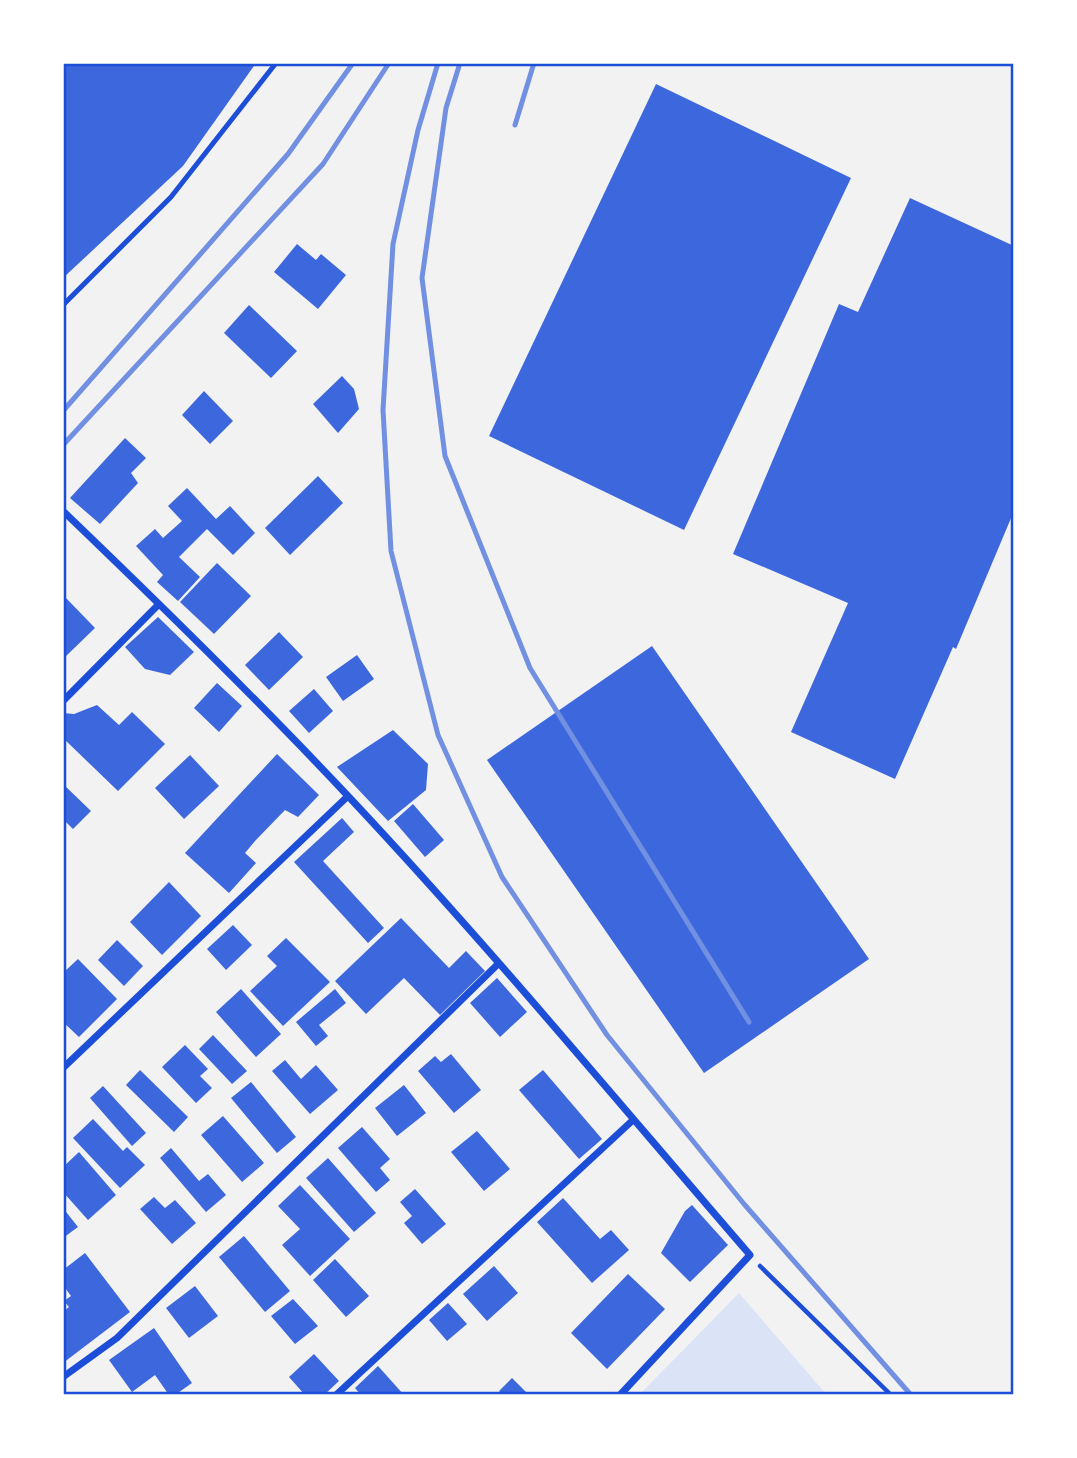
<svg xmlns="http://www.w3.org/2000/svg" width="1077" height="1458" font-family="Commissioner,sans-serif">
	<style>
		.green { fill: #dbe4f7 }
		.building { fill: #3d67dc }
		.lines { fill: none; stroke-linecap: round; stroke-linejoin: round }
		.path { stroke: #1d4ed8; stroke-width: 4.5 }
		.service { stroke: #1d4ed8; stroke-width: 5 }
		.minor { stroke: #1d4ed8; stroke-width: 7 }
		.rail { stroke: #7290e2; stroke-width: 5 }
		.neatline { fill: none; stroke: #1d4ed8; stroke-width: 2.5 }
	</style>
	<rect width="100%" height="100%" fill="#f2f2f2"/>
	<path class="green" d="M 739,1293 L 827,1395 L 639,1395 Z"/>
	<path class="building" d="M 63,63 L 256,63 L 183,166 L 63,278 Z
		M 656,84 L 851,178 L 684,530 L 489,436 Z
		M 910,198 L 1014,246 L 1014,511 L 956,649 L 953,647 L 895,779 L 791,732 L 848,603 L 733,554 L 839,304 L 858,312 Z
		M 297,244 L 316,260 L 321,254 L 346,275 L 318,309 L 274,272 Z
		M 249,305 L 297,351 L 271,378 L 224,333 Z
		M 342,376 L 354,389 L 359,409 L 338,433 L 313,404 Z
		M 204,391 L 233,421 L 210,444 L 182,415 Z
		M 125,438 L 146,458 L 131,473 L 138,483 L 100,524 L 70,498 Z
		M 318,476 L 343,503 L 290,555 L 265,528 Z
		M 187,488 L 216,519 L 230,506 L 255,533 L 233,555 L 207,529 L 179,557 L 200,577 L 178,601 L 157,582 L 163,575 L 136,546 L 155,529 L 163,538 L 182,521 L 168,506 Z
		M 217,563 L 251,596 L 214,634 L 180,602 Z
		M 66,598 L 95,628 L 63,659 L 63,601 Z
		M 158,617 L 194,652 L 170,675 L 145,669 L 125,647 Z
		M 279,632 L 303,657 L 269,690 L 245,665 Z
		M 652,646 L 869,959 L 704,1073 L 487,760 Z
		M 357,655 L 374,679 L 343,701 L 326,677 Z
		M 217,683 L 242,706 L 219,732 L 194,708 Z
		M 314,689 L 333,711 L 309,733 L 289,711 Z
		M 97,705 L 119,725 L 132,712 L 165,744 L 118,791 L 63,738 L 63,713 L 74,714 Z
		M 393,730 L 428,764 L 426,790 L 388,821 L 337,767 Z
		M 277,754 L 319,795 L 298,817 L 285,810 L 255,841 L 245,853 L 256,863 L 229,893 L 185,853 Z
		M 190,755 L 219,786 L 184,819 L 155,788 Z
		M 63,784 L 91,811 L 73,829 L 63,819 Z
		M 413,804 L 444,840 L 425,857 L 394,821 Z
		M 342,818 L 354,832 L 323,861 L 384,928 L 368,943 L 294,862 Z
		M 169,882 L 201,916 L 162,955 L 130,922 Z
		M 401,918 L 449,968 L 466,951 L 485,971 L 440,1015 L 404,978 L 366,1014 L 335,981 Z
		M 233,925 L 252,945 L 226,970 L 207,949 Z
		M 286,938 L 330,982 L 283,1026 L 250,991 L 277,966 L 267,956 Z
		M 117,940 L 143,966 L 124,986 L 98,960 Z
		M 78,959 L 117,999 L 79,1037 L 63,1022 L 63,973 Z
		M 497,978 L 527,1012 L 500,1037 L 470,1003 Z
		M 241,989 L 281,1034 L 256,1057 L 216,1012 Z
		M 335,989 L 346,1003 L 319,1025 L 328,1036 L 316,1046 L 296,1022 Z
		M 213,1035 L 247,1071 L 232,1084 L 199,1049 Z
		M 185,1045 L 208,1069 L 200,1076 L 212,1088 L 196,1103 L 162,1067 Z
		M 451,1054 L 481,1090 L 454,1113 L 418,1071 L 435,1056 L 441,1062 Z
		M 285,1060 L 301,1079 L 316,1065 L 338,1090 L 310,1114 L 272,1071 Z
		M 140,1070 L 188,1117 L 174,1132 L 126,1085 Z
		M 543,1070 L 602,1139 L 579,1159 L 519,1090 Z
		M 251,1082 L 296,1137 L 277,1153 L 231,1098 Z
		M 404,1085 L 426,1113 L 397,1136 L 375,1108 Z
		M 103,1086 L 146,1133 L 132,1146 L 90,1098 Z
		M 223,1116 L 264,1163 L 242,1182 L 201,1135 Z
		M 93,1119 L 123,1151 L 127,1147 L 145,1165 L 120,1188 L 73,1138 Z
		M 362,1127 L 390,1159 L 380,1168 L 390,1180 L 376,1192 L 338,1148 Z
		M 477,1131 L 510,1169 L 484,1191 L 451,1152 Z
		M 171,1148 L 199,1181 L 208,1174 L 226,1195 L 206,1212 L 160,1158 Z
		M 79,1152 L 116,1195 L 88,1220 L 63,1192 L 63,1167 Z
		M 328,1158 L 376,1213 L 354,1232 L 306,1178 Z
		M 300,1185 L 350,1239 L 310,1276 L 282,1245 L 300,1229 L 278,1206 Z
		M 415,1189 L 446,1224 L 422,1244 L 404,1223 L 412,1216 L 400,1202 Z
		M 154,1197 L 165,1208 L 175,1200 L 196,1223 L 172,1244 L 140,1209 Z
		M 563,1198 L 600,1239 L 611,1230 L 629,1250 L 592,1283 L 537,1222 Z
		M 692,1205 L 728,1245 L 690,1282 L 661,1253 L 685,1211 Z
		M 63,1208 L 78,1227 L 63,1238 Z
		M 244,1236 L 290,1291 L 265,1312 L 219,1257 Z
		M 85,1253 L 130,1312 L 63,1363 L 63,1312 L 69,1307 L 64,1301 L 71,1296 L 63,1285 L 63,1270 Z
		M 335,1259 L 369,1296 L 346,1317 L 313,1280 Z
		M 494,1266 L 518,1293 L 487,1321 L 463,1294 Z
		M 628,1274 L 665,1309 L 607,1369 L 571,1333 Z
		M 195,1286 L 218,1316 L 189,1338 L 166,1308 Z
		M 293,1299 L 318,1326 L 295,1344 L 271,1316 Z
		M 448,1303 L 467,1324 L 447,1341 L 429,1320 Z
		M 154,1328 L 192,1383 L 175,1395 L 169,1395 L 155,1375 L 132,1392 L 109,1360 Z
		M 314,1354 L 339,1381 L 324,1395 L 305,1395 L 289,1377 Z
		M 378,1366 L 404,1395 L 361,1395 L 355,1388 Z
		M 512,1378 L 529,1395 L 503,1395 L 499,1391 Z"/>
	<g class="lines">
		<path class="path" d="M 760,1266 L 891,1395"/>
		<path class="service" d="M 63,305 L 171,197 L 276,63"/>
		<path class="minor" d="M 63,511 C 160,604 256,698 348,796 C 487,944 617,1101 750,1255 L 620,1395
			M 63,701 L 159,604
			M 63,1068 L 348,796
			M 63,1377 L 117,1338 L 499,963
			M 336,1395 L 633,1120"/>
		<path class="rail" d="M 438,63 L 418,130 L 393,244 L 383,410 L 391,551 L 438,735 L 502,877 L 607,1035 L 744,1204 L 911,1395
			M 460,63 L 446,108 L 422,278 L 445,456 L 530,668 L 749,1022
			M 515,125 L 534,63
			M 63,411 L 288,154 L 353,63
			M 63,445 L 323,164 L 389,63"/>
	</g>
	<rect width="1077" height="1458" fill="none" stroke="#ffffff" stroke-width="130"/>
	<rect x="65" y="65" width="947" height="1328" class="neatline"/>
</svg>
